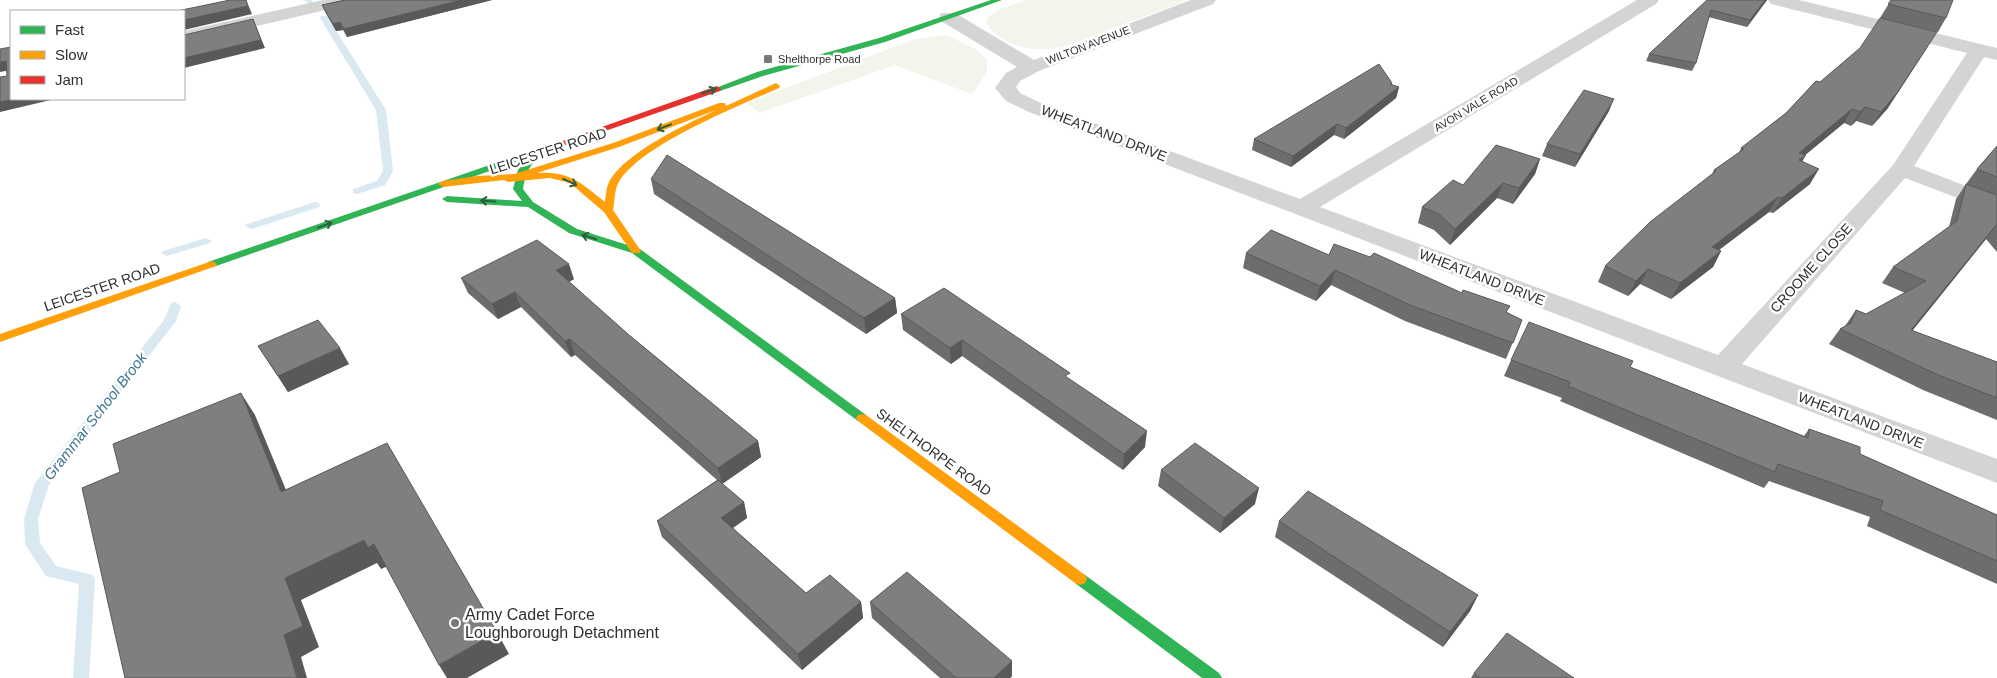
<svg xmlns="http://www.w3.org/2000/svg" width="1997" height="678" font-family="Arial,sans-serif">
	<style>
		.green { fill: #f1f5ec }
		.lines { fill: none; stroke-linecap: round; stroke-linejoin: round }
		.stream { fill: #dae9f1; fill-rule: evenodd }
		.street { fill: #d4d4d4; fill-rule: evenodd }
		.fast { fill: #30b455; fill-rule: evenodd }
		.slow { fill: #ff9f0a; fill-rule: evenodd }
		.jam { fill: #e5322d; fill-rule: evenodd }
		.wall { fill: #6d6d6d }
		.shaded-wall { fill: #595959 }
		.building { fill: #7f7f7f; stroke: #595959 }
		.oneway { stroke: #2f5e3c }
		.poi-dot { fill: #787878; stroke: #fff; stroke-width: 2 }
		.labels { text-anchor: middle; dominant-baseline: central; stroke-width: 5; stroke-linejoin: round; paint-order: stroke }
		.far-street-label { font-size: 11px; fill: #2f2f2f; stroke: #fff }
		.far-poi-label { font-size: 11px; fill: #2f2f2f; stroke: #fff; text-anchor: start }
		.street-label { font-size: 14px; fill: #2f2f2f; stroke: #fff }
		.water-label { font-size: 15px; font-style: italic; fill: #3e7590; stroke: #fff }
		.near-poi-label { font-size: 16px; fill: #2f2f2f; stroke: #fff; text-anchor: start }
	</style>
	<rect width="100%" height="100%" fill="#fff"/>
	<path class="green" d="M 1026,0 L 1188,0 L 1063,47 C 1034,52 1005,49 987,24 L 987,18 L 998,10 Z
		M 946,35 L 976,49 L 987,60 L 987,72 L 972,94 L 895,65 L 759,113 L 747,103 L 915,39 Z"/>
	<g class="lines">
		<path class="stream" d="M 304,0 L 312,0 L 313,2 L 309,4 Z
			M 321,16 L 327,16 L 386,110 L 393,171 L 385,185 L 357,194 L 353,193 L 353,189 L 377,181 L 383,171 L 376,110 L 320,18 Z
			M 315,202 L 319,203 L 320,205 L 319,207 L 255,228 L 251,229 L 245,226 L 247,224 Z
			M 206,238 L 212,241 L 210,243 L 167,256 L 161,253 L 163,251 Z
			M 175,302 L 181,306 L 176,321 L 49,485 L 38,519 L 40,543 L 56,566 L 93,575 L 95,580 L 89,678 L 73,678 L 79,584 L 46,576 L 25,544 L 24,519 L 35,483 L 164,320 L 171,303 Z"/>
		<path class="street" d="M 323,0 L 356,0 L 353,4 L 347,5 L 184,43 L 184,31 Z
			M 1191,0 L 1216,0 L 1213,4 L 1039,71 L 1020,81 L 1016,87 L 1020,93 L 1043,104 L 1300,199 L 1637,0 L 1659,0 L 1656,4 L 1320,207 L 1718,355 L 1893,165 L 1967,53 L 1771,4 L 1768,0 L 1799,0 L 1997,48 L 1997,60 L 1984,57 L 1914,166 L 1997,198 L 1997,213 L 1905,178 L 1742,364 L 1997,459 L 1997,483 L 1029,112 L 1006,101 L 995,88 L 1006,73 L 1017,67 L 941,21 L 939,17 L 941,13 L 955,13 L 1034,60 Z"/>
		<path class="fast" d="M 991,0 L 1002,0 L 885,42 L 763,76 L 720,91 L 714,91 L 713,89 L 757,72 L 879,38 Z
			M 559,141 L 562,142 L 562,146 C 539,154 527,162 523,189 L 533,202 L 577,229 L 640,249 L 866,415 L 868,418 L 866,421 L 858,421 L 632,253 L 569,233 L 528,207 L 447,202 L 442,199 L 447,196 L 522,201 L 513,189 L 518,170 L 527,158 L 216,266 L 212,267 L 207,264 L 208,262 Z
			M 1080,573 L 1085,575 L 1219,673 L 1222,678 L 1202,678 L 1075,583 L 1073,579 L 1075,575 Z"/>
		<path class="slow" d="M 776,83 L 780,86 L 779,88 C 738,106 644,144 620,180 C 614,188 615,201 613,210 L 641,251 L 640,253 L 632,253 L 604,212 L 570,183 L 550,178 L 508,182 L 504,180 L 443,187 L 438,184 L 443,181 L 477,176 L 514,174 L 613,143 L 719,103 L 725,103 L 726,106 ZM 716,110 C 685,125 628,151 610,180 C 606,187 606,195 605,202 C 581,183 570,171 537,173 L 619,147 Z
			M 212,261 L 217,264 L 216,266 L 0,342 L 0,334 Z
			M 862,414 L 866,415 L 1085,575 L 1087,579 L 1085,583 L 1080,585 L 1075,583 L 858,421 L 856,418 L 858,415 Z"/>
		<path class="jam" d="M 717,86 L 721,89 L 720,91 L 562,146 L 556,146 L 554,144 Z"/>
	</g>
	<path class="wall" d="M 344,0 L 492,0 L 347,37 L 343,30 L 336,31 L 325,12 L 322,5 Z
		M 1707,0 L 1767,0 L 1747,27 L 1708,17 L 1696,63 L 1692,71 L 1646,61 L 1649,54 Z
		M 1891,0 L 1946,18 L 1938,32 L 1880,18 Z
		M 1816,81 L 1888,108 L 1872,126 L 1856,121 L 1851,126 L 1844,123 L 1805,155 L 1802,162 L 1810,184 L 1773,213 L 1769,212 L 1719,250 L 1721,251 L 1713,267 L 1671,299 L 1640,284 L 1628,296 L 1598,282 L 1605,266 L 1711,176 L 1714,170 L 1739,153 L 1741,148 L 1786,113 Z
		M 1399,87 L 1396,98 L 1344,139 L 1334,135 L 1291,167 L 1252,150 L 1254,139 Z
		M 1609,111 L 1575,167 L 1542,156 L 1547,144 Z
		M 1997,146 L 1997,252 L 1986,239 L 1912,331 L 1997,362 L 1997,420 L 1923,390 L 1829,344 L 1840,329 L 1845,326 L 1856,310 L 1866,314 L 1905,293 L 1882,283 L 1893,267 L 1949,227 L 1956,199 L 1966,184 L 1968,185 L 1966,184 L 1977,169 Z
		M 1540,159 L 1535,174 L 1513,204 L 1497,198 L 1450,245 L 1434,230 L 1418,223 L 1422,207 L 1463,185 Z
		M 651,179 L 895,298 L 897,313 L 866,334 L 654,194 Z
		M 1246,253 L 1329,255 L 1507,313 L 1522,320 L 1506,359 L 1405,321 L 1331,285 L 1316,301 L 1243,268 Z
		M 461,278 L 574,279 L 569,282 L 629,335 L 758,441 L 761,457 L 722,484 L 744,502 L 747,518 L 733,528 L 806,593 L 861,602 L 863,618 L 802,670 L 662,537 L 657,521 L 717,480 L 575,355 L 571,357 L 521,307 L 498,319 L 468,293 Z
		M 901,314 L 1069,379 L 1145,447 L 1123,470 L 962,356 L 951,364 L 903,330 Z
		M 258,346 L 349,364 L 288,392 Z
		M 1511,360 L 1630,367 L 1804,436 L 1809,429 L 1860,454 L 1997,515 L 1997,584 L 1867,526 L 1870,517 L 1769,481 L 1764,488 L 1560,401 L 1562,398 L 1504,376 Z
		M 1161,470 L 1255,504 L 1220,533 L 1158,486 Z
		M 1279,521 L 1478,595 L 1470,611 L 1443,647 L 1275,537 Z
		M 870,602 L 1012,661 L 1012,676 L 1010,678 L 940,678 L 872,618 Z
		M 1474,673 L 1574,678 L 1471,678 Z"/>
	<path class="shaded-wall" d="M 246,0 L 252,14 L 184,30 L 184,20 Z
		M 462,0 L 492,0 L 347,37 L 344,29 Z
		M 1765,0 L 1767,0 L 1747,27 L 1750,20 Z
		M 253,19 L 265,48 L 184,68 L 184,58 Z
		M 340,22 L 343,30 L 336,31 L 333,24 Z
		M 1929,45 L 1888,108 L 1872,126 L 1881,112 Z
		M 6,61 L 11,70 L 0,72 L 0,62 Z
		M 1399,87 L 1396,98 L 1344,139 L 1346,128 Z
		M 12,99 L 55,99 L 0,112 L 0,102 Z
		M 1614,99 L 1609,111 L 1575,167 L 1580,154 Z
		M 1865,107 L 1856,121 L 1851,126 L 1860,112 Z
		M 1852,109 L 1844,123 L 1804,156 L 1806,155 L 1797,170 L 1799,153 Z
		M 1337,124 L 1334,135 L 1291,167 L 1293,156 Z
		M 1540,159 L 1535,174 L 1513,204 L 1519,188 Z
		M 1819,169 L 1810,184 L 1773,213 L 1782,198 Z
		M 1503,183 L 1497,198 L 1450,245 L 1455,229 Z
		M 1778,197 L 1769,212 L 1703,262 L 1712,247 Z
		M 1997,224 L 1986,239 L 1900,346 L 1911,330 Z
		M 1721,251 L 1713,267 L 1671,299 L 1680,283 Z
		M 569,264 L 574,279 L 562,286 L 556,270 Z
		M 1648,269 L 1640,284 L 1628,296 L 1636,281 Z
		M 1335,270 L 1331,285 L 1316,301 L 1320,286 Z
		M 515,292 L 521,307 L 498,319 L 492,304 Z
		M 895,298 L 897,313 L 866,334 L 864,318 Z
		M 570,339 L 575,355 L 571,357 L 565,341 Z
		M 962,340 L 962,356 L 951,364 L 950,348 Z
		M 340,348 L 349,364 L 288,392 L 278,376 Z
		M 241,393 L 255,415 L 296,514 L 281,492 Z
		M 1147,431 L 1145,447 L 1123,470 L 1124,454 Z
		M 758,441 L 761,457 L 722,484 L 718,468 Z
		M 1259,488 L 1255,504 L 1220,533 L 1224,518 Z
		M 744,502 L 747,518 L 725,533 L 721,518 Z
		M 364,540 L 374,544 L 388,566 L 381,569 L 377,563 L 301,600 L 319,647 L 301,657 L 307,678 L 297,678 L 284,635 L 285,578 Z
		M 1478,595 L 1470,611 L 1443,647 L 1450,632 Z
		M 861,602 L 863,618 L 802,670 L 798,654 Z
		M 497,632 L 509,654 L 467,678 L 447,678 L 439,665 Z
		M 1012,661 L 1012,676 L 1010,678 L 994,678 Z"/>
	<path class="building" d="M 230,0 L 246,0 L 248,6 L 184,20 L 184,11 L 177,11 Z
		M 345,0 L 462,0 L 344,29 L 340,22 L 333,24 L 322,5 Z
		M 1707,0 L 1765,0 L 1750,20 L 1711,10 L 1696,63 L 1649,54 Z
		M 1891,0 L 1953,0 L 1946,18 L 1888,4 Z
		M 1880,18 L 1937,32 L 1897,93 L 1881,112 L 1865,107 L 1860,112 L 1852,109 L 1799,153 L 1806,155 L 1799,160 L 1819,169 L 1782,198 L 1778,197 L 1712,247 L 1721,251 L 1680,283 L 1648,269 L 1636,281 L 1605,266 L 1650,222 L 1716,171 L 1714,170 L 1744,149 L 1741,148 L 1786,113 L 1816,81 L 1820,82 L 1860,48 Z
		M 253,19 L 261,40 L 184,58 L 184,35 Z
		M 11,47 L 12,99 L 0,102 L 0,77 L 7,76 L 6,61 L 0,62 L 0,49 Z
		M 1379,64 L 1392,83 L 1390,84 L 1399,87 L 1346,128 L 1337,124 L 1293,156 L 1254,139 Z
		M 1584,90 L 1614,99 L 1580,154 L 1547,144 Z
		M 1496,145 L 1540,159 L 1519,188 L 1503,183 L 1455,229 L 1439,214 L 1422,207 L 1453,180 L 1463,185 Z
		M 1997,146 L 1997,177 L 1977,169 Z
		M 667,155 L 895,298 L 864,318 L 651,179 Z
		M 1966,184 L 1997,195 L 1997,224 L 1911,330 L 1997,362 L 1997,398 L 1936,374 L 1840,329 L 1851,323 L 1856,310 L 1866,314 L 1926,281 L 1893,267 L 1957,221 Z
		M 1271,230 L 1329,255 L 1334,244 L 1370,257 L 1374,253 L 1462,293 L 1463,290 L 1510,306 L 1506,312 L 1522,320 L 1513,343 L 1410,305 L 1335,270 L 1320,286 L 1246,253 Z
		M 537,240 L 569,264 L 556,270 L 629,335 L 758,441 L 718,468 L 570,339 L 565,341 L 515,292 L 492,304 L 461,278 Z
		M 944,288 L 1070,373 L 1065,376 L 1147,431 L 1124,454 L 962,340 L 950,348 L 901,314 Z
		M 318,320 L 340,348 L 278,376 L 258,346 Z
		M 1529,322 L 1633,361 L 1630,367 L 1808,438 L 1809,429 L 1860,447 L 1860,454 L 1997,515 L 1997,561 L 1880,510 L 1883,501 L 1778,464 L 1775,472 L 1568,386 L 1570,382 L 1511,360 Z
		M 241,393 L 281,492 L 387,443 L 497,632 L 439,665 L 374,544 L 368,548 L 364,540 L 285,578 L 303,626 L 284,635 L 297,678 L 125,678 L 82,488 L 120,472 L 113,444 Z
		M 1195,443 L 1259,488 L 1224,518 L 1161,470 Z
		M 718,480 L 744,502 L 721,518 L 806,593 L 830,575 L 861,602 L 798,654 L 657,521 Z
		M 1308,491 L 1478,595 L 1450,632 L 1279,521 Z
		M 907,572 L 1012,661 L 994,678 L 956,678 L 870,602 Z
		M 1507,633 L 1574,678 L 1480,678 L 1474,673 Z"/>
	<defs><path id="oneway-shaft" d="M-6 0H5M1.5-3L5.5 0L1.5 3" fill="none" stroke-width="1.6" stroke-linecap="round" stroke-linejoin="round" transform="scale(1.25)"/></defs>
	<g class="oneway">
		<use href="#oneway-shaft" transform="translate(709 91) rotate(-19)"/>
		<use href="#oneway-shaft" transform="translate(664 127) rotate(159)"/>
		<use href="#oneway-shaft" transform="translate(570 182) rotate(25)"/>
		<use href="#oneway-shaft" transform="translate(488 201) rotate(-177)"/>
		<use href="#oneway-shaft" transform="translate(325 225) rotate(-20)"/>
		<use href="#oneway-shaft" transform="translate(589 237) rotate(-163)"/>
	</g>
	<g class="poi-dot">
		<rect x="763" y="54" width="10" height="10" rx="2.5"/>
		<circle cx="455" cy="623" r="5"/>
	</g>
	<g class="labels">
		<g class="far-street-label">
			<text transform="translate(1088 45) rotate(-21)">WILTON AVENUE</text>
			<text transform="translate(1476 104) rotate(-31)">AVON VALE ROAD</text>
		</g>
		<g class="far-poi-label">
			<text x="778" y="59">Shelthorpe Road</text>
		</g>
		<g class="street-label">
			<text transform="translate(1104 133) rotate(21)">WHEATLAND DRIVE</text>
			<text transform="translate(548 151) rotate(-18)">LEICESTER ROAD</text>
			<text transform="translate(1811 268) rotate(-48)">CROOME CLOSE</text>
			<text transform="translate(1482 277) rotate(21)">WHEATLAND DRIVE</text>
			<text transform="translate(102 287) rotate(-19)">LEICESTER ROAD</text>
			<text transform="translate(1861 420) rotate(21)">WHEATLAND DRIVE</text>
			<text transform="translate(934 452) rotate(36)">SHELTHORPE ROAD</text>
		</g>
		<g class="water-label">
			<text transform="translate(95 416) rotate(-52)">Grammar School Brook</text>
		</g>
		<g class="near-poi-label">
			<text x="465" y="614">Army Cadet Force<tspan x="465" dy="18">Loughborough Detachment</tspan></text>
		</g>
	</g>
	<rect x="10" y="10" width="175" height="90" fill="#ffffff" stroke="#acacac"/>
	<rect x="20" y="26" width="25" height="8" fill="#30b455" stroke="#acacac"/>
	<text x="55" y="35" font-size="15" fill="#2f2f2f">Fast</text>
	<rect x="20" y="51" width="25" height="8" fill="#ff9f0a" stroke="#acacac"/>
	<text x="55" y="60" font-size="15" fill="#2f2f2f">Slow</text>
	<rect x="20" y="76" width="25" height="8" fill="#e5322d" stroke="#acacac"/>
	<text x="55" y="85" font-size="15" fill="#2f2f2f">Jam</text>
</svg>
